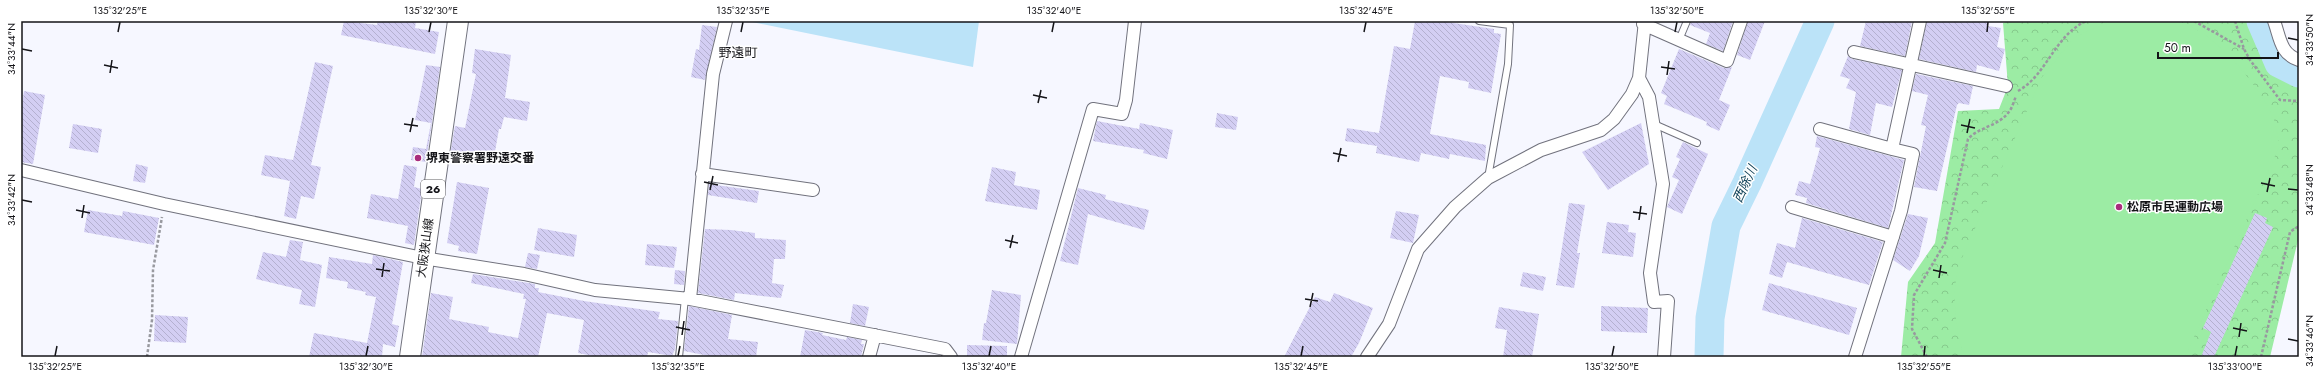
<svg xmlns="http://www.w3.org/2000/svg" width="2320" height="378" font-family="Jost,'Noto Sans JP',sans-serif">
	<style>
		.park { fill: url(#park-crowns) }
		.pitch { fill: #9ceca4 }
		.water { fill: #bbe3f8 }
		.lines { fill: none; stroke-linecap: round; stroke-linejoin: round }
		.river { stroke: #bbe3f8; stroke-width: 29 }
		.building { fill: url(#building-back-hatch) }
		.service-casing { stroke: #71727d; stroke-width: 8 }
		.minor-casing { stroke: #71727d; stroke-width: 14 }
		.primary-casing { stroke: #71727d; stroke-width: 22 }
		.path { stroke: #98999f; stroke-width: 2.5; stroke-dasharray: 3 2; stroke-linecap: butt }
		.service { stroke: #fff; stroke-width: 6 }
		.minor { stroke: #fff; stroke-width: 12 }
		.primary { stroke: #fff; stroke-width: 20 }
		.ticks { fill: none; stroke: #141418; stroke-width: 1.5 }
		.poi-dot { fill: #a92c7d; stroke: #fff; stroke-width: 1.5 }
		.labels { text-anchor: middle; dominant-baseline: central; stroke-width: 3; stroke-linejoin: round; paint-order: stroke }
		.shield { fill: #fff; stroke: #5a5a5d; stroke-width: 1 }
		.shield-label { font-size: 11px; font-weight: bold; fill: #141418 }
		.poi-label { font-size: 12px; font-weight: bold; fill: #141418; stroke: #fff; text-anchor: start }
		.street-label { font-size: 12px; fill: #141418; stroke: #fff }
		.neighbourhood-label { font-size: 13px; fill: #141418; stroke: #fff }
		.water-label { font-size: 13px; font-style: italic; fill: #124359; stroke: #fff }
		.neatline { fill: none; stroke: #141418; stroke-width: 1.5 }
		.ticks-label { font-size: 10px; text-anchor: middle; fill: #141418 }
	</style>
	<defs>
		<pattern id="park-crowns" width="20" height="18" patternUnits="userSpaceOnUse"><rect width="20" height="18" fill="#9ceca4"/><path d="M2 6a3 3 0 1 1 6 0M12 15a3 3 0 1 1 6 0" fill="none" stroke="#86ca8c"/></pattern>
		<pattern id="building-back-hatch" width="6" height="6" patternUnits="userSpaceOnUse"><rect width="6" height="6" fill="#d3cef3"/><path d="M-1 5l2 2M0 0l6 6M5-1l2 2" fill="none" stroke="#b4b0d0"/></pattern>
	</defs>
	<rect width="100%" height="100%" fill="#f6f7ff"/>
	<path class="park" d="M 2010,21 L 2256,21 C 2268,46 2270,71 2299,80 L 2299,236 L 2270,357 L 1901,357 L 1908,282 L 1935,243 L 1958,111 L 1999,109 L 2008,86 L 2003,23 Z"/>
	<path class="pitch" d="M 2107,21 C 2129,21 2153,18 2174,21 C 2209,25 2263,88 2274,120 C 2277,128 2278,138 2279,147 L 2185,357 L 1965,357 L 1962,351 C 1955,320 1952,299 1958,267 L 2042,77 L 2074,38 Z"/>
	<path class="water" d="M 747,21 L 979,21 L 973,67 Z"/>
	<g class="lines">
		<path class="river" d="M 2261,21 L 2279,63 L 2299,73
			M 1709,357 L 1710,318 L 1726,226 L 1747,183 L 1820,21"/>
	</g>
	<path class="building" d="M 344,21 L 377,25 L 378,21 L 416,21 L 415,28 L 439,32 L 435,54 L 341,35 Z
		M 1415,21 L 1440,21 L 1494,29 L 1494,33 L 1501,34 L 1491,93 L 1468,88 L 1469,82 L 1440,76 L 1430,134 L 1486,145 L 1485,161 L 1450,154 L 1449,159 L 1421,153 L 1419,162 L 1376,153 L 1377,146 L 1345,141 L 1347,128 L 1379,133 L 1394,46 L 1410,49 Z
		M 1691,21 L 1733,21 L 1723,51 L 1706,44 L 1710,33 L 1690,25 Z
		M 1748,21 L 1765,21 L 1750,60 L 1737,55 Z
		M 1866,21 L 1912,21 L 1905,56 L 1860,46 Z
		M 1927,21 L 1989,21 L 1988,26 L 2001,28 L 1997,47 L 2005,49 L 1999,71 L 1977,65 L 1976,72 L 1919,59 Z
		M 702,25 L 717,27 L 705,80 L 691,77 L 696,49 L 699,50 Z
		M 475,49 L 511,55 L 505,98 L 530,102 L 527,121 L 504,117 L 501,129 L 499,129 L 493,163 L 450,155 L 455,126 L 465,128 L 476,74 L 472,73 Z
		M 1679,49 L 1724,68 L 1732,67 L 1719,100 L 1730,105 L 1719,131 L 1706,125 L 1707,122 L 1664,104 L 1667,96 L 1661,93 Z
		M 1848,56 L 1852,59 L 1902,70 L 1892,107 L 1876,103 L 1870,135 L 1849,129 L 1856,92 L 1846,88 L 1850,79 L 1840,76 Z
		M 315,62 L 333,66 L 311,165 L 321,167 L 314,199 L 301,196 L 296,219 L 284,216 L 290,181 L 261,175 L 265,155 L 293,160 Z
		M 426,65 L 440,67 L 426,162 L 411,160 L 413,147 L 426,149 L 431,123 L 415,120 Z
		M 1916,74 L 1973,86 L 1969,105 L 1959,103 L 1957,105 L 1937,191 L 1914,187 L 1926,126 L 1921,125 L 1928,95 L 1912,91 Z
		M 24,91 L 45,95 L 33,164 L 21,162 L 21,111 Z
		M 1217,113 L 1238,117 L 1236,130 L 1215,127 Z
		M 1097,121 L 1139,129 L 1140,123 L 1173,130 L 1167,159 L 1143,153 L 1144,150 L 1093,141 Z
		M 1641,123 L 1649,164 L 1608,190 L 1582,152 Z
		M 73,124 L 102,129 L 98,153 L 69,148 Z
		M 1817,136 L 1904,160 L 1888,228 L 1806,203 L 1807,198 L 1795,195 L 1799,181 L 1810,184 L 1820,148 L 1815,147 Z
		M 1683,142 L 1708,154 L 1682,214 L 1667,207 L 1679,180 L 1672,177 L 1680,159 L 1676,157 Z
		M 136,164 L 148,167 L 145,183 L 133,181 Z
		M 404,165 L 417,167 L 414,187 L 422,189 L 414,245 L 405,243 L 408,226 L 367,218 L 371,194 L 398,199 Z
		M 992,167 L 1016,172 L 1014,185 L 1040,190 L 1037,210 L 985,201 Z
		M 457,182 L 489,188 L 477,254 L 458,251 L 459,246 L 447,243 Z
		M 709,184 L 759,191 L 757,203 L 708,195 Z
		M 1078,188 L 1106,195 L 1105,199 L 1149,210 L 1144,230 L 1088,214 L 1078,265 L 1060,261 Z
		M 1569,203 L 1585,205 L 1577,253 L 1580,253 L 1574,288 L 1556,285 Z
		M 88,210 L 122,216 L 123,211 L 159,218 L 154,245 L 84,232 Z
		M 1396,211 L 1419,215 L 1413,243 L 1390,238 Z
		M 2255,213 L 2267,218 L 2265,223 L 2273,227 L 2214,357 L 2201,357 L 2211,332 L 2203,328 Z
		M 1908,214 L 1928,218 L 1919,256 L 1910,271 L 1893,260 Z
		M 1802,218 L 1883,242 L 1869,285 L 1787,262 L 1782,278 L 1769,274 L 1777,243 L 1795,248 Z
		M 1607,222 L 1629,225 L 1628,232 L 1636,233 L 1633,257 L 1602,253 Z
		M 538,228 L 577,235 L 574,257 L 534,250 Z
		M 705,229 L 731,230 L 755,233 L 755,238 L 786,240 L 785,259 L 774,259 L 772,283 L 784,285 L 781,298 L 735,293 L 734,300 L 698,293 Z
		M 290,240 L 303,242 L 300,260 L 322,265 L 315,307 L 299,304 L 302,290 L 256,279 L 263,252 L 286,257 Z
		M 647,244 L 677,247 L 674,268 L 645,265 Z
		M 528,253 L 540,255 L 537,269 L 525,267 Z
		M 373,255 L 403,262 L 392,324 L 399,326 L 395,347 L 383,344 L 382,357 L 309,357 L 314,333 L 367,343 L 376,297 L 365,295 L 366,292 L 347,288 L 348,282 L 326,278 L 329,257 L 372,264 Z
		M 675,270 L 685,271 L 684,285 L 674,284 Z
		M 1523,272 L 1546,277 L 1543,291 L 1520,286 Z
		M 473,274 L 535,284 L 535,288 L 539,288 L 538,292 L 584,301 L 660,312 L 658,319 L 678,321 L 675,349 L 672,356 L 648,352 L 647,357 L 598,357 L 578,353 L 584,320 L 547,313 L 538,357 L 422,357 L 431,293 L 453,297 L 449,319 L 489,327 L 488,332 L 518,338 L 526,299 L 523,299 L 524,294 L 471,283 Z
		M 1769,283 L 1857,308 L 1849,335 L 1762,310 Z
		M 992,290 L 1021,295 L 1017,344 L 982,340 L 984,323 L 986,323 Z
		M 1334,293 L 1373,308 L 1359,343 L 1351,357 L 1284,357 L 1315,297 L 1330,302 Z
		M 853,304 L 869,307 L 865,326 L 850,323 Z
		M 689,306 L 732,315 L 728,339 L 758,342 L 756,357 L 730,355 L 730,357 L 714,357 L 684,351 Z
		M 1601,306 L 1648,308 L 1647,333 L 1601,331 Z
		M 1499,307 L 1539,314 L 1532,357 L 1503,357 L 1507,330 L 1495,328 Z
		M 155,315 L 188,317 L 186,343 L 154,341 Z
		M 805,330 L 823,333 L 822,335 L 846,340 L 847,337 L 862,340 L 861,344 L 864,344 L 861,357 L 800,357 Z
		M 967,345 L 1007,346 L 1007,357 L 967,357 Z"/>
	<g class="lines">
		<g class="service-casing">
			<path id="service" d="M 1479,21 L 1510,25 L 1508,64 L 1488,178
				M 1679,40 L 1687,21
				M 1654,124 L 1697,143
				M 679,357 L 685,298"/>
		</g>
		<g class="minor-casing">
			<path id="minor" d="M 2274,21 C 2280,37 2280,54 2299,60
				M 1643,24 L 1727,61 L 1741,21
				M 1854,52 L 2006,86
				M 1639,78 L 1649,97 L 1663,184 L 1650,273 L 1654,302 L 1668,301 L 1664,357
				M 1820,129 L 1892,149
				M 21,170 L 164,204 L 423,258 L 524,274 L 595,290 L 690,299 L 945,349 L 951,357
				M 702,174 L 813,190
				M 1792,207 L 1893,237
				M 690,299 L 713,74 L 726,21
				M 869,357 L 875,335
				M 1021,357 L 1093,109 L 1122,114 L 1126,100 L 1135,21
				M 1367,357 L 1389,324 L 1418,249 L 1455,207 L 1488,178 L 1541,150 L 1601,130 L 1614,119 L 1632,94 L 1639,78 L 1645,21
				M 1855,357 L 1901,211 L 1913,154 L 1892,149 L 1920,21"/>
		</g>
		<g class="primary-casing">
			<path id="primary" d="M 410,357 L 458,21"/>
		</g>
		<path class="path" d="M 2194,21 L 2244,49
			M 2235,21 L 2244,49 L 2250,60 L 2280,100 L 2299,101
			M 2018,91 C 2047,75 2054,36 2086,21
			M 147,357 L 152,320 L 153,270 L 162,217
			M 1927,357 L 1912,329 L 1914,295 L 1945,243 L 1968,139 C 1979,127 1998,126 2008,113 C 2012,109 2014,101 2016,96
			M 2261,357 L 2290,232 L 2299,226"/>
		<use href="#service" class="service"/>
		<use href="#minor" class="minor"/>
		<use href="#primary" class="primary"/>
	</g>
	<path class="ticks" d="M 118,32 L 120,22M 429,32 L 431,22M 741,32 L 743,22M 1052,32 L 1054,22M 1364,32 L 1366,22M 1675,32 L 1677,22M 1987,32 L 1988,22M 2288,38 L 2298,40M 22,49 L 32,51M 104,65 L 118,68M 1661,67 L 1675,69M 110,73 L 112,60M 1667,75 L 1669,61M 1033,95 L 1047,98M 1038,103 L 1041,90M 404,124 L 418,126M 1961,125 L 1975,128M 410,132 L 413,118M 1967,133 L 1970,119M 1333,153 L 1347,156M 1338,162 L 1341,148M 704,182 L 718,185M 2261,183 L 2275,186M 2288,189 L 2298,190M 710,190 L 713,176M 2267,192 L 2270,178M 22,200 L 32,202M 76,210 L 90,213M 1633,212 L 1647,214M 82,218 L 84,205M 1639,220 L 1641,206M 1005,240 L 1018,243M 1010,248 L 1013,235M 376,269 L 390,271M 1933,270 L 1947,273M 382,277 L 384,263M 1939,278 L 1941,265M 1305,299 L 1318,301M 1310,307 L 1313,293M 676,327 L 690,330M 2233,328 L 2247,331M 682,335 L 684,321M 2239,337 L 2241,323M 2288,339 L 2298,341M 55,356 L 57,346M 366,356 L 368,346M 678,356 L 680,346M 989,356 L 991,346M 1301,356 L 1303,346M 1612,356 L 1614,346M 1924,356 L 1925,346M 2235,356 L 2237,346"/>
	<g class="poi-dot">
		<circle cx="418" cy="158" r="4"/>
		<circle cx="2119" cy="207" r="4"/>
	</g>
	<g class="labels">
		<rect class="shield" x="421" y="180" width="24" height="18" rx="3"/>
		<g class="shield-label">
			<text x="433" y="189">26</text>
		</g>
		<g class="poi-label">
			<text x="426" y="158">堺東警察署野遠交番</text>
			<text x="2127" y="207">松原市民運動広場</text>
		</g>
		<g class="street-label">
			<text transform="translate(425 248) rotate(-82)">大阪狭山線</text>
		</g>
		<g class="neighbourhood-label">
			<text x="738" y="52">野遠町</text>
		</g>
		<g class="water-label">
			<text transform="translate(1745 184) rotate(-65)">西除川</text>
		</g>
	</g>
	<rect width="2320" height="378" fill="none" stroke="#ffffff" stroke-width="44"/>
	<path d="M2158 52v6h120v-6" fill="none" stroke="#141418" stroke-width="2"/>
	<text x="2164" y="52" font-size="12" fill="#141418" stroke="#ffffff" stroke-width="3" paint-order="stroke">50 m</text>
	<rect x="22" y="22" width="2276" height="334" class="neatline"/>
	<g class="ticks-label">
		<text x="120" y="14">135°32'25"E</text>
		<text x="431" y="14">135°32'30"E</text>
		<text x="743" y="14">135°32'35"E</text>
		<text x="1054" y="14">135°32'40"E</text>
		<text x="1366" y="14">135°32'45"E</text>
		<text x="1677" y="14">135°32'50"E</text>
		<text x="1988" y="14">135°32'55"E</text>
		<text transform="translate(2309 40) rotate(-90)" y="4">34°33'50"N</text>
		<text transform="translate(11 49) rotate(-90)" y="4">34°33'44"N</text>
		<text transform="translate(2309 190) rotate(-90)" y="4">34°33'48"N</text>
		<text transform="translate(11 200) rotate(-90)" y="4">34°33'42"N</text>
		<text transform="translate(2309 341) rotate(-90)" y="4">34°33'46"N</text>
		<text x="55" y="370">135°32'25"E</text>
		<text x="366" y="370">135°32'30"E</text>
		<text x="678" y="370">135°32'35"E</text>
		<text x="989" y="370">135°32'40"E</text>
		<text x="1301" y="370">135°32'45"E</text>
		<text x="1612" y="370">135°32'50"E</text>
		<text x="1924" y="370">135°32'55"E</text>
		<text x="2235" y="370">135°33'00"E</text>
	</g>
</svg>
